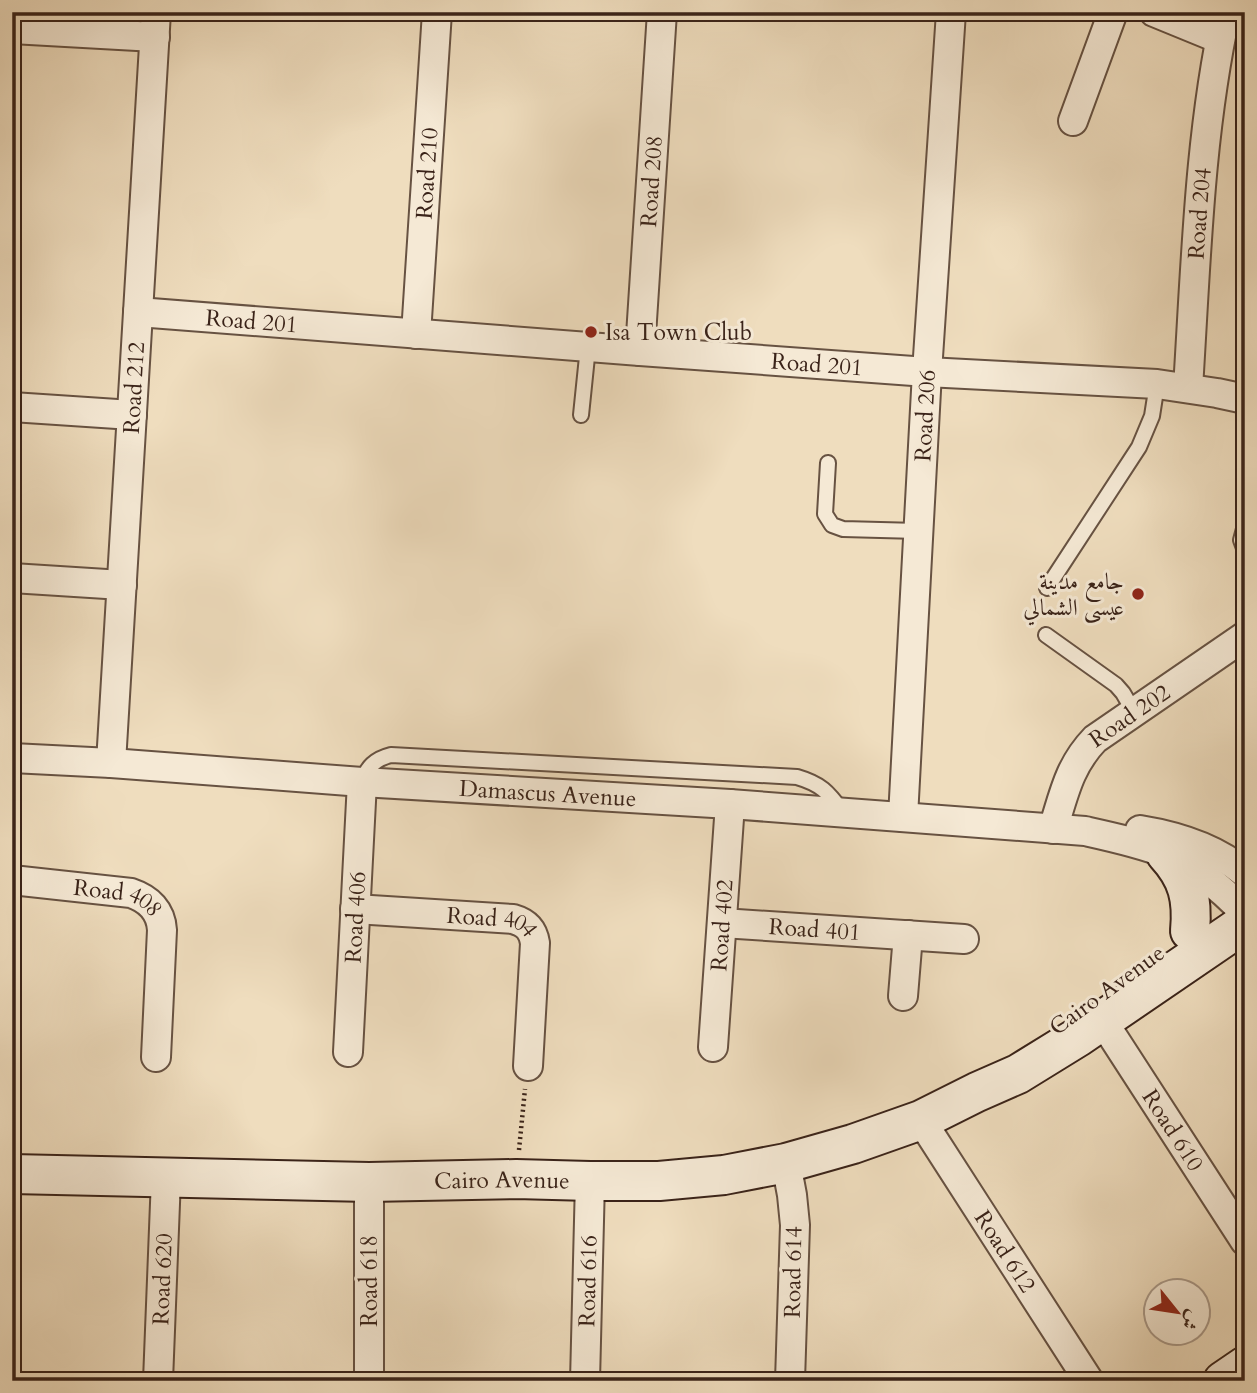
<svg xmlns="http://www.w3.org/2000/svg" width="1257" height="1393" font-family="Cardo,Amiri,serif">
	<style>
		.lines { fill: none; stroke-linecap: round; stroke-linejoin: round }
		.lane-casing { stroke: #675242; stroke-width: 18 }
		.street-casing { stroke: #675242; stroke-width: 32 }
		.secondary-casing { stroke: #3a2319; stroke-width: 42 }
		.path { stroke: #3a2319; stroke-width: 4.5; stroke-dasharray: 2 3.5; stroke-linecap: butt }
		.lane { stroke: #f5e9d5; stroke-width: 14 }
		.street { stroke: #f5e9d5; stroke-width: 28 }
		.secondary { stroke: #f5e9d5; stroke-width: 38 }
		.poi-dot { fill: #8f2418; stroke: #f5e9d5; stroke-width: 2.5 }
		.labels { text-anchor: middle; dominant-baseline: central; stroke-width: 6; stroke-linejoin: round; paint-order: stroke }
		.street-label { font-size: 23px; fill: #3a2319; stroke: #f5e9d5 }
		.poi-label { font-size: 23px; fill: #3a2319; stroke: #f5e9d5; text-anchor: start }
	</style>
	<rect width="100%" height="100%" fill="#efddbe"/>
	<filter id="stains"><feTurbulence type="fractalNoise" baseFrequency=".00286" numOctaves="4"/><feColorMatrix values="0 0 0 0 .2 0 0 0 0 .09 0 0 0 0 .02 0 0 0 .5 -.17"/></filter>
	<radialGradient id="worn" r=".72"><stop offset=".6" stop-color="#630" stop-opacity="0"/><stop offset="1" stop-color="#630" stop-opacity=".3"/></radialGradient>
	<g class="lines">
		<g class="lane-casing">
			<path id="lane" d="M 581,415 L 588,347
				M 828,463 L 825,514 L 832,525 L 843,529 L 918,531
				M 1245,525 L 1241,540 L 1245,551
				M 1047,588 L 1139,447 L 1152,416 L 1157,384
				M 1046,635 L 1116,685 L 1123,693 L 1134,712
				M 362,782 C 367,767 375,759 391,755 L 797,777 C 821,784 828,792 842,811"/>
		</g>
		<g class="street-casing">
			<g id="street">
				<path d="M 1154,12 L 1220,39"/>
				<path d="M 12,29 L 155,37"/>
				<path d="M 1073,121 L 1113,12"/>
				<path id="s1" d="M 138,312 L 640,351 L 927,372 L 1157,384 L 1217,393 L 1245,399"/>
				<path id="s2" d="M 416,334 L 437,12"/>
				<path id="s3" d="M 640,351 L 662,12"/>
				<path id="s4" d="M 1188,388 C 1196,263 1199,135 1226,12"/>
				<path d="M 12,407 L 132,415"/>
				<path d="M 12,578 L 122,585"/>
				<path id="s5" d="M 12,758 L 111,763 L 362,782 L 730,804 L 1085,831 C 1112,837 1140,843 1165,853 C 1195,866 1223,890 1245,913"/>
				<path id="s6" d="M 111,763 L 156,12"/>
				<path id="s7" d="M 903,817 L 927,372 L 951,12"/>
				<path id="s8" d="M 1053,829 C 1064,794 1069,766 1095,739 L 1245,636"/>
				<path d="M 1140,830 C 1177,836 1216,848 1245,873"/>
				<path id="s9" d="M 12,880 L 131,893 C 149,899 161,911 162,930 L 156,1057"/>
				<path id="s10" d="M 355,909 L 513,919 C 527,923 533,930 535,943 L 528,1066"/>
				<path id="s11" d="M 722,923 L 964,939"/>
				<path d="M 903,996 L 908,935"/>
				<path id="s12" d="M 1102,1020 L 1245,1241"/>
				<path id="s13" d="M 713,1047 L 730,804"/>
				<path id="s14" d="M 348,1052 L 362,782"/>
				<path id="s15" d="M 921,1120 L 1089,1381"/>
				<path d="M 786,1163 L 792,1195 L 795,1225 L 790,1381"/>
				<path d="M 369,1182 L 369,1381"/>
				<path id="s16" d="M 158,1381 L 166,1178"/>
				<path id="s17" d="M 585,1381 L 590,1181"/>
			</g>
		</g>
		<g class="secondary-casing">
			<g id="secondary">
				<path d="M 1166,854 C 1188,878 1193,899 1190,931"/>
				<path id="s18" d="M 12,1174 L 369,1182 L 516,1179 L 590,1181 L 659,1181 L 724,1175 L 786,1163 L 853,1144 L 921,1120 L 977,1092 L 1018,1074 L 1078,1037 L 1245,923"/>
				<path d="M 1223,1381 L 1245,1366"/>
			</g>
		</g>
		<path class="path" d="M 519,1150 L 525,1089"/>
		<use href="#lane" class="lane"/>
		<use href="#street" class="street"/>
		<use href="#secondary" class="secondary"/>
	</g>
	<g class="poi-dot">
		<circle cx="591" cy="332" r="7"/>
		<circle cx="1138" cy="594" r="7"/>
	</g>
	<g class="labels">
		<g class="street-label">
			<text stroke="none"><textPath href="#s2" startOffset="161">Road 210</textPath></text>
			<text stroke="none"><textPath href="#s3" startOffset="170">Road 208</textPath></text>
			<text stroke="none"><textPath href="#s4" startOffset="175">Road 204</textPath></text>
			<text stroke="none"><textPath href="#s1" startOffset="114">Road 201</textPath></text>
			<text stroke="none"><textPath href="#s1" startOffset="681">Road 201</textPath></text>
			<text stroke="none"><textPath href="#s6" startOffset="376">Road 212</textPath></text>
			<text stroke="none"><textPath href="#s7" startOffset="402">Road 206</textPath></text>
			<text stroke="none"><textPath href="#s8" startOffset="142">Road 202</textPath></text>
			<text stroke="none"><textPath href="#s5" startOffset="537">Damascus Avenue</textPath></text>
			<text stroke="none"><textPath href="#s9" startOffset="108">Road 408</textPath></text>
			<text stroke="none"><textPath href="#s14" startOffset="135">Road 406</textPath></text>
			<text stroke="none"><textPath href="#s13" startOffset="122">Road 402</textPath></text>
			<text stroke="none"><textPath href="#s10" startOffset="138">Road 404</textPath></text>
			<text stroke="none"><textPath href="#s11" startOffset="93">Road 401</textPath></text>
			<text transform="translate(1107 990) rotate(-36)">Cairo Avenue</text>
			<text stroke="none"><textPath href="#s12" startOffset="131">Road 610</textPath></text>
			<text stroke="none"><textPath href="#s18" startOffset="490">Cairo Avenue</textPath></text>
			<text stroke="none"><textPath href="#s15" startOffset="156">Road 612</textPath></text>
			<text transform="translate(793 1272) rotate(-89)">Road 614</text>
			<text stroke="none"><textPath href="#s16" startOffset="102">Road 620</textPath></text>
			<text transform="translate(369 1281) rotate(-90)">Road 618</text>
			<text stroke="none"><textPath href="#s17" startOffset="100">Road 616</textPath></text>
		</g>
		<g class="poi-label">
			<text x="605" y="332">Isa Town Club</text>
			<text x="1124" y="581" text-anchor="end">جامع مدينة<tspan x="1124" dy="26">عيسى الشمالي</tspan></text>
		</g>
	</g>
	<rect width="1257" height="1393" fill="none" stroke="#efddbe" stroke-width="42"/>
	<rect x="14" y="14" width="1229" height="1365" fill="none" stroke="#3a2319" stroke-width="3.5"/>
	<rect x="21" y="21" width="1215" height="1351" fill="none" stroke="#3a2319" stroke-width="2"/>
	<g transform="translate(1177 1312) rotate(120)"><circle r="33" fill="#f5e9d5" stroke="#aa9a8a" stroke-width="2"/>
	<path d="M0-5L12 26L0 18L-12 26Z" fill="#8f2418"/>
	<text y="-10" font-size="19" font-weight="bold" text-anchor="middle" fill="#3a2319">ش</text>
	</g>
	<rect width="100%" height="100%" filter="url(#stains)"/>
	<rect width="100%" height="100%" fill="url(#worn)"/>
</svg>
